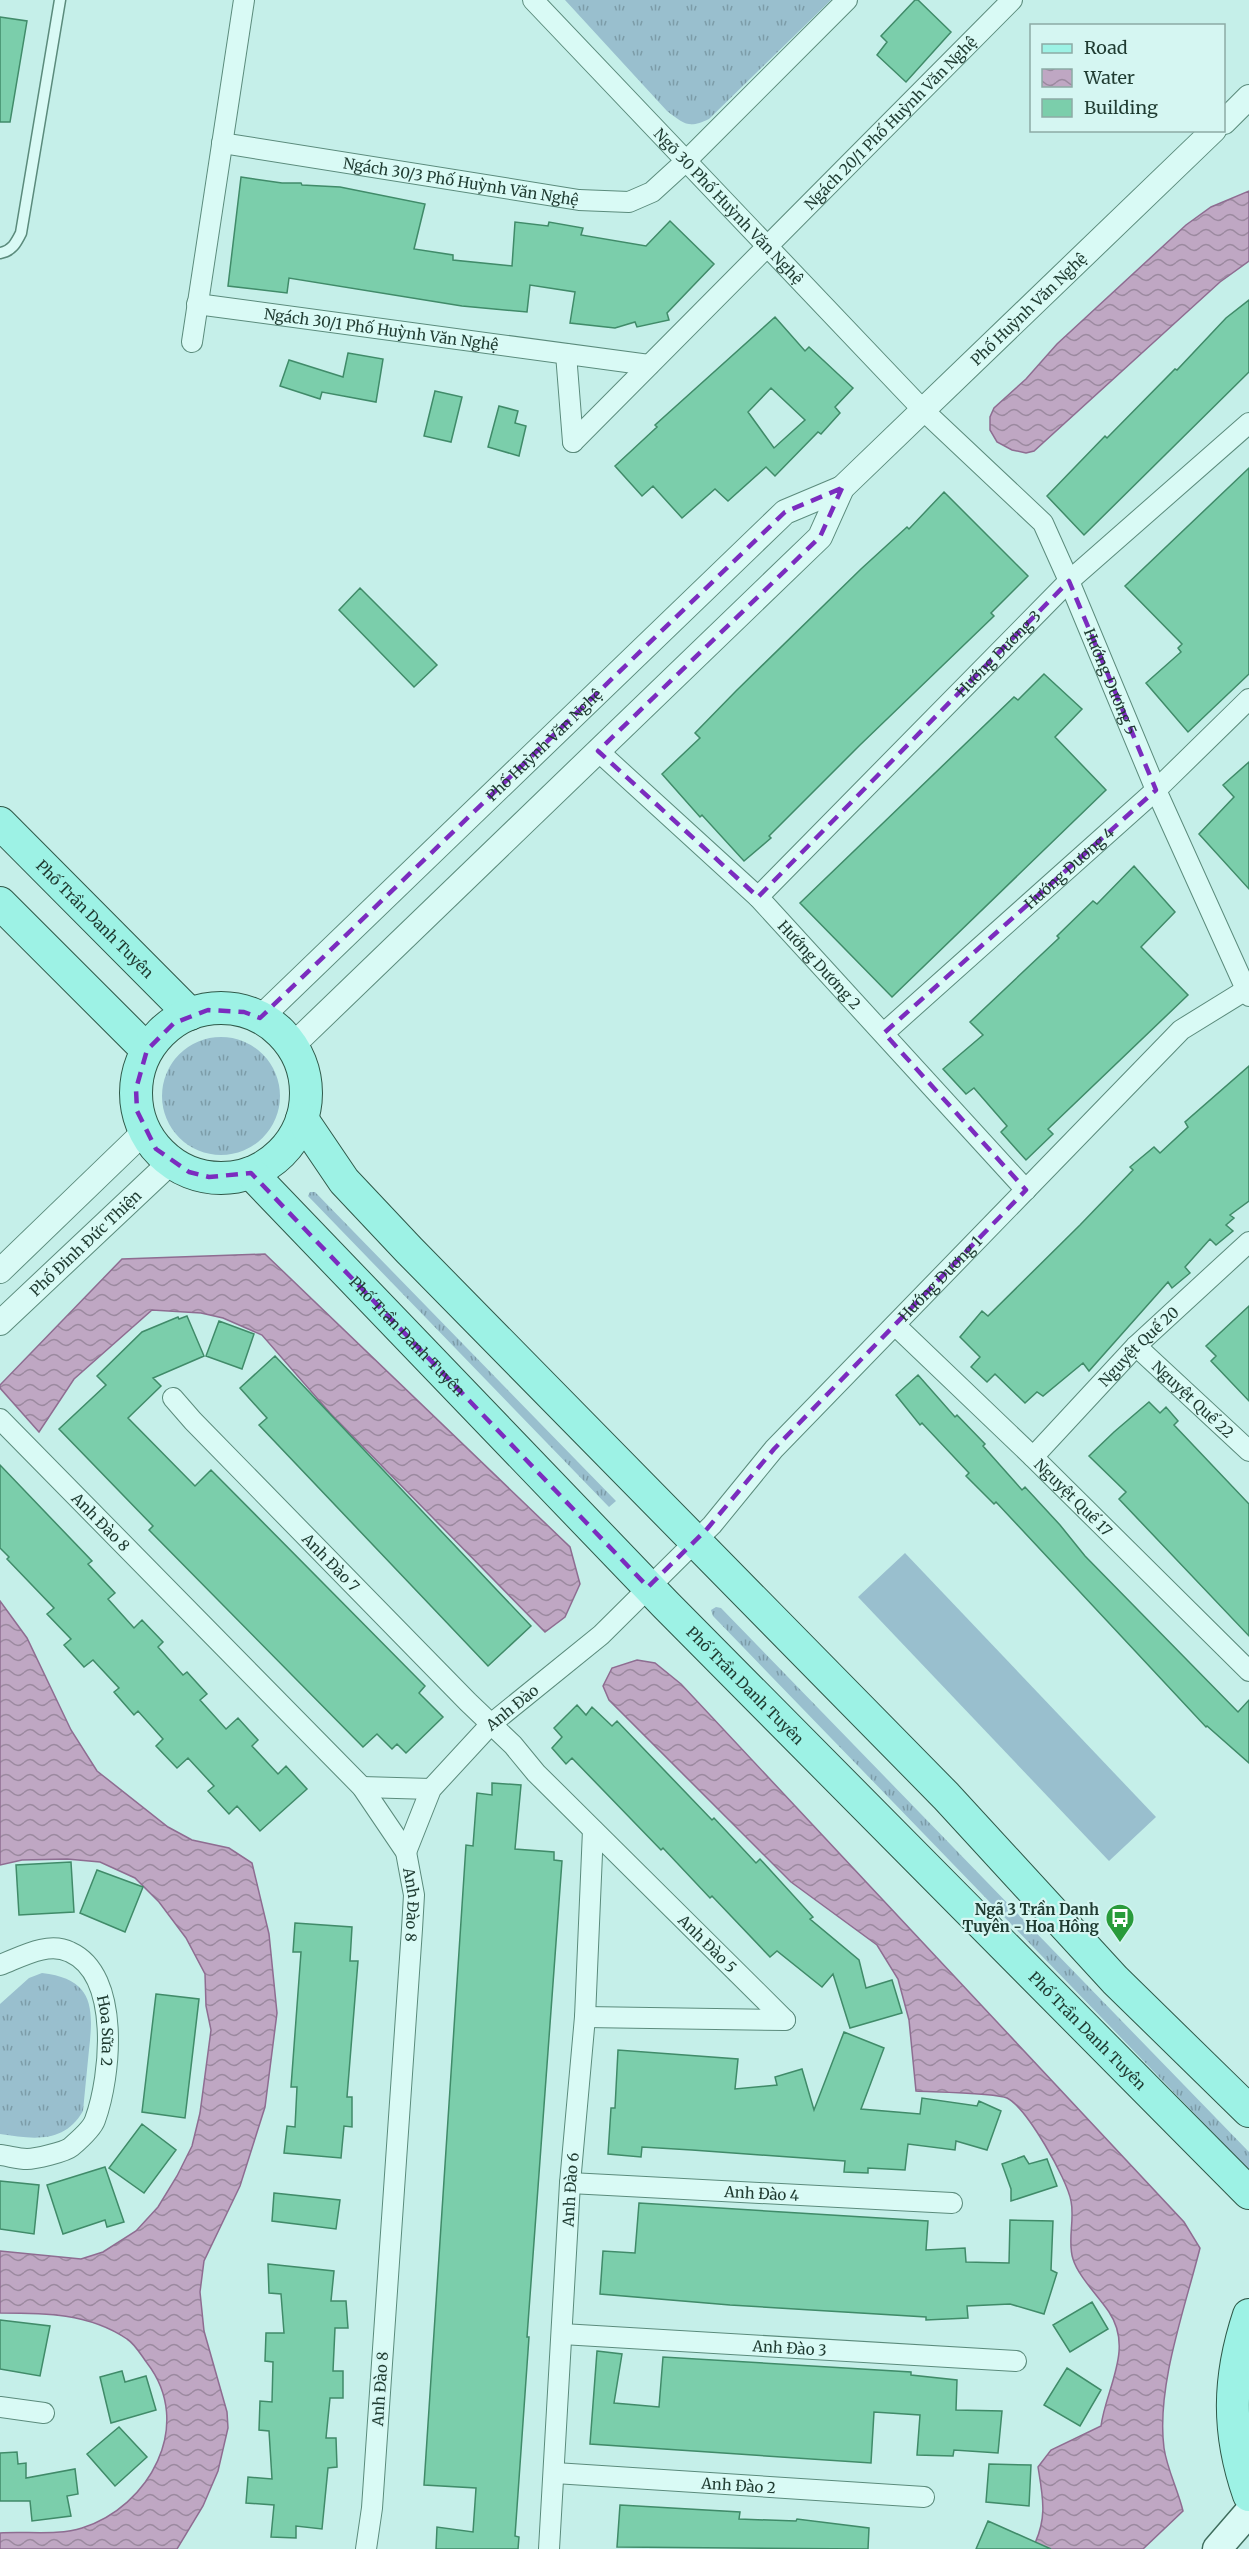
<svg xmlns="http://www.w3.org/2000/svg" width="1249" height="2549" font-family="Merriweather,serif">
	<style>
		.grass { fill: url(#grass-tufts) }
		.pitch { fill: #99bfce }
		.water { fill: url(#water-waves); stroke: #8e6d91; stroke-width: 1.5 }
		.building { fill: #7bceab; stroke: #408b69; stroke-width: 1.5; fill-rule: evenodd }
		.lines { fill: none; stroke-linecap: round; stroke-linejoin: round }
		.service-casing { stroke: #5b8b7c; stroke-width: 13 }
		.minor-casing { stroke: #5b8b7c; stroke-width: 22 }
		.tertiary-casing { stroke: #5b8b7c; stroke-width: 26 }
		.secondary-casing { stroke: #3e6d5d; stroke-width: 31 }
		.primary-casing { stroke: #2f5949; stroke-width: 34 }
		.service { stroke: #d9faf5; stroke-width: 10 }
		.minor { stroke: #d9faf5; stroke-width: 20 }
		.tertiary { stroke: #d9faf5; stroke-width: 24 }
		.secondary { stroke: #d9faf5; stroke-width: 28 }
		.primary { stroke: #9df2e5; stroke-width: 32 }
		.marked { fill: none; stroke: #7b2cbf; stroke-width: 4.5; stroke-dasharray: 12 8; stroke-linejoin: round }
		.labels { text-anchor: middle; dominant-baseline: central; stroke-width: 4.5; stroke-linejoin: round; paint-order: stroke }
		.street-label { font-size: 15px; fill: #1f3b31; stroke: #d5f6f2 }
		.poi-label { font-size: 15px; font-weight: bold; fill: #1f3b31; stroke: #d5f6f2; text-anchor: end }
	</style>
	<defs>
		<pattern id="grass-tufts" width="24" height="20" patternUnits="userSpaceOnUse" patternTransform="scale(1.5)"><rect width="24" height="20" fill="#99bfce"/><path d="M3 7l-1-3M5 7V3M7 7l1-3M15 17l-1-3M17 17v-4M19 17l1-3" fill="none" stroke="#7c9ca8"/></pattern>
		<pattern id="water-waves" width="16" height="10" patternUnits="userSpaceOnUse" patternTransform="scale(1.5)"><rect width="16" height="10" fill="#bfa7c3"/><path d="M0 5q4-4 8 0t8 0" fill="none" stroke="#9b899f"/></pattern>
	</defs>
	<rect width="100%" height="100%" fill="#c5efe9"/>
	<path class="grass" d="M 565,0 L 831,0 L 709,119 C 689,129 684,124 667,111 Z
		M162 1096a59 59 0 1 1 118 0a59 59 0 1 1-118 0Z
		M 310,1192 L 315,1192 L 616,1501 L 609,1507 L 308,1196 Z
		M 716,1607 L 721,1608 L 1249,2152 L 1249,2170 L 713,1616 L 711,1610 Z
		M 42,1973 C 93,1979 94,2006 89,2050 C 87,2070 85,2090 83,2111 C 64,2144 33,2139 0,2134 L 0,2004 L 29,1978 Z"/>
	<path class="pitch" d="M 905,1553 L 1156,1817 L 1109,1861 L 858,1597 Z"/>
	<path class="water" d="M 1249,191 L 1249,261 L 1220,282 L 1034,451 L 1026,453 L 1012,450 L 997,442 L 990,430 L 990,417 L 994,408 L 1026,379 L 1057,344 L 1186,225 L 1211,207 Z
		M 265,1254 L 570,1547 L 580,1584 L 565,1617 L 545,1632 L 330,1413 L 262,1335 L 223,1318 L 201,1313 L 152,1310 L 74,1379 L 39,1432 L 0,1388 L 0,1385 L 122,1259 Z
		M 0,1601 L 27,1638 L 71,1730 L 97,1771 L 168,1827 L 192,1840 L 229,1848 L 252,1863 L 269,1934 L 277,2013 L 265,2107 L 240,2186 L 204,2261 L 200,2292 L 204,2331 L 227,2412 L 228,2428 L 218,2471 L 203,2506 L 177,2549 L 0,2549 L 0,2533 C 24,2531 59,2536 82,2528 C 149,2507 195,2425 147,2363 C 141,2355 135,2344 127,2339 C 89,2313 44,2313 0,2313 L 0,2251 L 81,2259 L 103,2252 L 136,2231 L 158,2207 L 177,2176 L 192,2146 L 200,2113 L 211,2030 L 206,2006 L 205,1974 L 186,1938 L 159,1902 L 135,1878 L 100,1862 L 67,1859 L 22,1860 L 0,1865 Z
		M 637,1660 L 655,1663 L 681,1684 L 1184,2222 L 1200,2248 C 1185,2308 1156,2387 1164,2448 C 1167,2469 1178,2490 1183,2511 L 1143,2549 L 1032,2549 C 1048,2520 1043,2497 1038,2467 L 1051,2450 L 1101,2426 C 1106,2388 1134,2349 1109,2312 C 1099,2297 1078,2276 1073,2259 C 1067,2241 1075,2220 1071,2201 C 1067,2179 1027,2108 1007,2098 C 997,2093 932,2092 916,2091 L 909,2020 L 898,1979 L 877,1945 L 791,1882 L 609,1700 L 603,1686 L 612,1668 Z"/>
	<path class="building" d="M 915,0 L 918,0 L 951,32 L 906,82 L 877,55 L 887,42 L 881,36 Z
		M 0,17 L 27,21 L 10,122 L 0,122 Z
		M 241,177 L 282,183 L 301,183 L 302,185 L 340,187 L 425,204 L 414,249 L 453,255 L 453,260 L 512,266 L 515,222 L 548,226 L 549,222 L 583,228 L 581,235 L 646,246 L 670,221 L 714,264 L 667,313 L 669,320 L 637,327 L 635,322 L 615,328 L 570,323 L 575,292 L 530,285 L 527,312 L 462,306 L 289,278 L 287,293 L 228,286 Z
		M 1249,300 L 1249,372 L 1084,535 L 1047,496 L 1105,436 L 1107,438 L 1175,369 L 1177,370 L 1226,318 Z
		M 775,317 L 805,351 L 809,347 L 853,388 L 835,407 L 840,413 L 821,434 L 818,432 L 775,476 L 766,467 L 728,501 L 715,489 L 682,518 L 653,486 L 642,496 L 615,466 L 657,427 L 655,425 ZM 771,388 L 805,420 L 774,448 L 748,412 Z
		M 348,353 L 383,359 L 376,402 L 322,392 L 320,399 L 280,386 L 289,360 L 343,377 Z
		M 435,391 L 462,397 L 451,442 L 424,436 Z
		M 499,406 L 518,411 L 515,423 L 526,426 L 519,456 L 488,447 Z
		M 1249,468 L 1249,674 L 1188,732 L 1146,683 L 1181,652 L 1178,648 L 1182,644 L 1125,586 Z
		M 944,492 L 1028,576 L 991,613 L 994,616 L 860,745 L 769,836 L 771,838 L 744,861 L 702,815 L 700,817 L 662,774 L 700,738 L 695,733 L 736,691 L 861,569 L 907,527 L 909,529 Z
		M 360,588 L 437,665 L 414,687 L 339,610 Z
		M 1044,674 L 1082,709 L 1055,737 L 1106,790 L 892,997 L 800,903 L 1014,697 L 1018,700 Z
		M 1249,762 L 1249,889 L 1199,834 L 1234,797 L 1223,785 Z
		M 1134,866 L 1175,912 L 1141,947 L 1188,995 L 1048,1129 L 1053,1134 L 1026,1160 L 1001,1132 L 1007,1126 L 974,1088 L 966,1094 L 943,1069 L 983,1035 L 970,1022 L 1059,938 L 1057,936 L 1093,901 L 1097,904 Z
		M 1249,1066 L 1249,1201 L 1230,1215 L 1234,1218 L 1226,1225 L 1233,1231 L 1216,1245 L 1210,1239 L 1185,1267 L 1190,1273 L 1172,1288 L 1168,1282 L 1089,1371 L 1083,1363 L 1043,1396 L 1037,1392 L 1025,1403 L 995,1374 L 987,1382 L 971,1367 L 980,1357 L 960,1337 L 982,1311 L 988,1316 L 1080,1225 L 1133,1170 L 1130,1167 L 1154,1147 L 1160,1153 L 1188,1127 L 1185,1122 Z
		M 1249,1306 L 1249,1401 L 1211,1361 L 1216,1356 L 1206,1346 Z
		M 187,1316 L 204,1356 L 153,1378 L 161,1386 L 128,1418 L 195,1486 L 211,1470 L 425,1686 L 419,1693 L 443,1717 L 406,1753 L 397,1744 L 392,1749 L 377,1734 L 363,1747 L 149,1530 L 153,1526 L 59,1429 L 106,1385 L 97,1376 L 142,1332 L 178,1317 L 179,1319 Z
		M 219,1321 L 254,1334 L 242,1369 L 206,1356 Z
		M 275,1356 L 531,1626 L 488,1666 L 259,1425 L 267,1418 L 240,1388 Z
		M 918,1375 L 955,1417 L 957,1415 L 985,1444 L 983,1446 L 1022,1490 L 1025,1487 L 1060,1525 L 1085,1556 L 1238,1712 L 1249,1700 L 1249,1763 L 1207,1726 L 1206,1727 L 996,1502 L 994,1504 L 966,1476 L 969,1473 L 922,1423 L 920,1425 L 896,1395 Z
		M 1149,1402 L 1160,1413 L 1166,1407 L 1178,1421 L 1174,1425 L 1249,1504 L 1249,1636 L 1119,1499 L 1126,1492 L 1089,1456 L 1114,1432 Z
		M 0,1465 L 92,1561 L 88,1564 L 115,1593 L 108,1599 L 134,1628 L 142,1620 L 163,1642 L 158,1647 L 183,1675 L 187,1672 L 207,1694 L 200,1700 L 226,1729 L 238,1718 L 258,1740 L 252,1746 L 278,1774 L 286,1766 L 307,1789 L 260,1831 L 237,1806 L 229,1814 L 208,1791 L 214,1786 L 188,1758 L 177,1768 L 156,1746 L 163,1739 L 138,1711 L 134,1715 L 114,1692 L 119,1688 L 93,1660 L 84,1667 L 64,1645 L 71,1639 L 47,1614 L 54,1608 L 7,1559 L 9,1557 L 0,1548 Z
		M 577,1705 L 586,1715 L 592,1707 L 612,1726 L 617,1721 L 712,1820 L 714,1818 L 756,1863 L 760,1859 L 813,1917 L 810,1919 L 859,1960 L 866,1988 L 892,1980 L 902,2013 L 850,2028 L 833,1974 L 822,1987 L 777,1951 L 770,1957 L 712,1896 L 710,1898 L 663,1848 L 661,1850 L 572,1758 L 566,1764 L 552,1748 L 562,1737 L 554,1728 Z
		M 492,1783 L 521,1785 L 515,1849 L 554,1852 L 554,1860 L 562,1861 L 527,2337 L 529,2337 L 515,2536 L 519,2537 L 518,2549 L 436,2549 L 437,2527 L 473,2532 L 476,2488 L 424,2485 L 466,1845 L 473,1846 L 477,1793 L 492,1795 Z
		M 71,1862 L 74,1912 L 19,1915 L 16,1865 Z
		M 97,1870 L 143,1887 L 125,1932 L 80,1913 Z
		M 295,1923 L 352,1927 L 350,1961 L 358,1961 L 347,2097 L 352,2097 L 352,2127 L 344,2126 L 341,2158 L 284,2153 L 287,2126 L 295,2127 L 297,2087 L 291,2087 L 301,1952 L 293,1952 Z
		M 156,1994 L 199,1999 L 185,2118 L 142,2112 Z
		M 844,2032 L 884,2048 L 861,2109 L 920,2114 L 922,2098 L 977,2106 L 979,2101 L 1001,2111 L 987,2150 L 956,2141 L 955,2150 L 908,2144 L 905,2170 L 868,2168 L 868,2173 L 844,2172 L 845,2161 L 692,2150 L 642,2147 L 641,2157 L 608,2154 L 611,2108 L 615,2108 L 618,2050 L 738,2059 L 735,2089 L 777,2085 L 775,2077 L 802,2069 L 814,2110 Z
		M 142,2124 L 176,2150 L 144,2193 L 109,2168 Z
		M 1024,2156 L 1029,2164 L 1047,2159 L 1057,2186 L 1011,2201 L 1011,2189 L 1002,2164 Z
		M 105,2167 L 124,2222 L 107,2227 L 105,2220 L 63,2234 L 47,2185 Z
		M 0,2181 L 39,2185 L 34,2234 L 0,2229 Z
		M 274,2193 L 340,2200 L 336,2229 L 272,2221 Z
		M 639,2203 L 928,2221 L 926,2250 L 965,2248 L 966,2262 L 1009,2263 L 1010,2220 L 1053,2221 L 1051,2270 L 1057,2273 L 1044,2314 L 1010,2304 L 967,2306 L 968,2318 L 926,2320 L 926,2317 L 730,2305 L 600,2294 L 603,2251 L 635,2253 Z
		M 268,2264 L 334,2271 L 331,2301 L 346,2301 L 348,2328 L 335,2328 L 333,2371 L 343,2371 L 343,2398 L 330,2398 L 326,2438 L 336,2438 L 337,2467 L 328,2468 L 322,2529 L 296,2526 L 296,2538 L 271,2537 L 274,2505 L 246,2503 L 248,2477 L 272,2479 L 269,2431 L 259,2430 L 260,2401 L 272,2402 L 273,2362 L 265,2361 L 266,2333 L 284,2333 L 281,2294 L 269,2293 Z
		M 1092,2302 L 1108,2329 L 1070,2352 L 1053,2325 Z
		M 0,2320 L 50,2326 L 40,2376 L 0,2369 Z
		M 597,2351 L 622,2354 L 614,2403 L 637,2405 L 659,2407 L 663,2357 L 911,2372 L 911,2375 L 957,2380 L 956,2410 L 1002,2411 L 998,2453 L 954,2450 L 953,2456 L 917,2455 L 920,2415 L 874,2412 L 871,2463 L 590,2444 Z
		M 1067,2368 L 1101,2390 L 1080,2426 L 1044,2405 Z
		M 122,2371 L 125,2382 L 146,2376 L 156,2410 L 111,2423 L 100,2377 Z
		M 119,2427 L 147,2457 L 115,2486 L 87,2454 Z
		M 17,2452 L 18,2464 L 26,2463 L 26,2478 L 75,2469 L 78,2494 L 67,2496 L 71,2516 L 32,2521 L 30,2501 L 0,2501 L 0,2453 Z
		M 989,2464 L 1031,2465 L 1029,2506 L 986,2502 Z
		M 620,2505 L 740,2512 L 739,2519 L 796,2521 L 797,2519 L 869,2528 L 868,2549 L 617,2547 Z
		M 988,2521 L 1051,2549 L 976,2549 Z"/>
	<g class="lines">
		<g class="service-casing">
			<path id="service" d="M 0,253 C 12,251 16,243 21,233 L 60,0"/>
		</g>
		<g class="minor-casing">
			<g id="minor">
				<path id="s1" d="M 533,0 L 923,410 L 1043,523 L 1069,581 L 1156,790 L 1249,996"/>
				<path id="s2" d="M 222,143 L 579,200 L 629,202 L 652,192 L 686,161 L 847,0"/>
				<path id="s3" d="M 197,304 L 649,365"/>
				<path d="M 192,342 L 244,0"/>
				<path d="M 566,354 L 573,442"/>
				<path id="s4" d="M 573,442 L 1012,0"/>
				<path id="s5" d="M 598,751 L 758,897 L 1026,1190"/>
				<path id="s6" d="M 758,897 L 1069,581 L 1249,423"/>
				<path id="s7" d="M 884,1033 L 1156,790 L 1249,699"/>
				<path id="s8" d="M 895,1325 L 1033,1457 L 1249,1671"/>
				<path id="s9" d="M 1136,1346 L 1249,1451"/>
				<path id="s10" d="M 173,1398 L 193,1421 L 468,1702 L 513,1745 L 536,1773 L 785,2020"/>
				<path id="s11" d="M 0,1419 L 362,1787 L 406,1852 L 414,1895 L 412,1929 L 372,2508 L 366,2549"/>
				<path id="s12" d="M 1033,1457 L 1136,1346 L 1249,1242"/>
				<path d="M 362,1787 L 431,1789"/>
				<path id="s13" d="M 406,1852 L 431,1789 L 491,1724 L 601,1635 L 712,1525 L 774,1449 L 1181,1030 L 1249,988"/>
				<path id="s14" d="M 0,1965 C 21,1957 48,1941 70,1952 C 121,1975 111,2076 95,2120 C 92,2129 78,2141 71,2147 C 65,2152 35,2159 27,2159 C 18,2159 9,2156 0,2155"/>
				<path d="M 585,2017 L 785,2020"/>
				<path id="s15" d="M 570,2183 L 952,2203"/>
				<path id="s16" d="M 562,2334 L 1016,2361"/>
				<path d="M 0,2407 L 44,2413"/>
				<path id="s17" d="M 555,2473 L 924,2497"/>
				<path id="s18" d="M 549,2549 L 570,2183 L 585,2017 L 593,1830"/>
			</g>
		</g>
		<g class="tertiary-casing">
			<g id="tertiary">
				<path d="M 1224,122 L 1249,97"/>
				<path id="s19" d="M 260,1018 L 785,512 L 842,488"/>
				<path id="s20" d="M 291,1047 L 820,537 L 842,488 L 1214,130"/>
				<path d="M 0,1271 L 144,1132"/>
				<path id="s21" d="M 0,1323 L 171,1162"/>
			</g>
		</g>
		<g class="secondary-casing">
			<path id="secondary" d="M 1217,2549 L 1249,2512"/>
		</g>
		<g class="primary-casing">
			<g id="primary">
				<path id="s22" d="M 0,823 L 190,1014"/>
				<path d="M 0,903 L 147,1050"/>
				<circle cx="221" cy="1093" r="85"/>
				<path d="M 302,1119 L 344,1181 L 409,1250 L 946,1796 L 1115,1980 L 1249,2111"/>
				<path id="s23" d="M 251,1173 L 665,1604 L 1249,2193"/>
				<path d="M 1249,2315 C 1228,2378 1227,2432 1249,2495"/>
			</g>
		</g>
		<use href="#service" class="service"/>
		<use href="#minor" class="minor"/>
		<use href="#tertiary" class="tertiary"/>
		<use href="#secondary" class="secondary"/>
		<use href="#primary" class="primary"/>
	</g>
	<path class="marked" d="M 842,488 L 820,537 L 598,751 L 758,897 L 1069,581 L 1156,790 L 884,1033 L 1026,1190 L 774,1449 L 707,1529 L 648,1587 L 251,1173 L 209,1177 L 189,1172 L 156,1149 L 137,1111 L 136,1089 L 147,1050 L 174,1023 L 208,1010 L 244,1012 L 260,1018 L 785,512 Z"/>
	<defs>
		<g id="bus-pin" transform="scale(1.5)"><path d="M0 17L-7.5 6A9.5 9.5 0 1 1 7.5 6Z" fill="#299b3b" stroke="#d5f6f2"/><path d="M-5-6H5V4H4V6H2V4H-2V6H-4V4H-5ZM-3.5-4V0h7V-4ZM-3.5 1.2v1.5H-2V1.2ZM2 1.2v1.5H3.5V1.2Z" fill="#fff"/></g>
	</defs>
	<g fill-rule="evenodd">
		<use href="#bus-pin" x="1120" y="1918"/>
	</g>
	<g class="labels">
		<g class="street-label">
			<text stroke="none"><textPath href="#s4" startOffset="450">Ngách 20/1 Phố Huỳnh Văn Nghệ</textPath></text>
			<text stroke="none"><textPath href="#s2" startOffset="242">Ngách 30/3 Phố Huỳnh Văn Nghệ</textPath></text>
			<text stroke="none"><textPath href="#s1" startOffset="284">Ngõ 30 Phố Huỳnh Văn Nghệ</textPath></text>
			<text stroke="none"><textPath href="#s20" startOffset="1047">Phố Huỳnh Văn Nghệ</textPath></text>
			<text stroke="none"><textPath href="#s3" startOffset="186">Ngách 30/1 Phố Huỳnh Văn Nghệ</textPath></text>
			<text stroke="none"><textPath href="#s6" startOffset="342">Hướng Dương 3</textPath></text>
			<text stroke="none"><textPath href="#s1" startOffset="903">Hướng Dương 5</textPath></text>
			<text stroke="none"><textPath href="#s19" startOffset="394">Phố Huỳnh Văn Nghệ</textPath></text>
			<text stroke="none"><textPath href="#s7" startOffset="248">Hướng Dương 4</textPath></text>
			<text stroke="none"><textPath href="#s22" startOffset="135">Phố Trần Danh Tuyên</textPath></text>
			<text stroke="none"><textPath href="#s5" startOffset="308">Hướng Dương 2</textPath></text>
			<text stroke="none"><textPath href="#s21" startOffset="117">Phố Đinh Đức Thiện</textPath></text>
			<text stroke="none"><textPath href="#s13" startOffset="790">Hướng Dương 1</textPath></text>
			<text stroke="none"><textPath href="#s23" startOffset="226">Phố Trần Danh Tuyên</textPath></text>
			<text stroke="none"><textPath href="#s12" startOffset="153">Nguyệt Quế 20</textPath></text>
			<text stroke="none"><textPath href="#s9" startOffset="78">Nguyệt Quế 22</textPath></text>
			<text stroke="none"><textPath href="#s8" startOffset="248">Nguyệt Quế 17</textPath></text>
			<text stroke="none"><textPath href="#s11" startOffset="144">Anh Đào 8</textPath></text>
			<text stroke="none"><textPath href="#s10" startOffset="228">Anh Đào 7</textPath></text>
			<text stroke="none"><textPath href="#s23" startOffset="712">Phố Trần Danh Tuyên</textPath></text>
			<text stroke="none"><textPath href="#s13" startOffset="183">Anh Đào</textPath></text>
			<text stroke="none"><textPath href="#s11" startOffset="648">Anh Đào 8</textPath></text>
			<text stroke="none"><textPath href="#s10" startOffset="764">Anh Đào 5</textPath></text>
			<text stroke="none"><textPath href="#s14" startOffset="165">Hoa Sữa 2</textPath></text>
			<text stroke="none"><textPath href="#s23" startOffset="1198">Phố Trần Danh Tuyên</textPath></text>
			<text stroke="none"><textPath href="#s18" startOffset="360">Anh Đào 6</textPath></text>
			<text stroke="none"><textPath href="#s15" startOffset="192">Anh Đào 4</textPath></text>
			<text stroke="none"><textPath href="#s16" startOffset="228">Anh Đào 3</textPath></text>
			<text transform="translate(380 2389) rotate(-86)">Anh Đào 8</text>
			<text stroke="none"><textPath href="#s17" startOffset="184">Anh Đào 2</textPath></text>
		</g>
		<g class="poi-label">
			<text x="1099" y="1909">Ngã 3 Trần Danh<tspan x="1099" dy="17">Tuyên - Hoa Hồng</tspan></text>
		</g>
	</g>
	<rect x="1030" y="24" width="195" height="108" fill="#d5f6f2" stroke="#8caba5" stroke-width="1.5"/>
	<rect x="1042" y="44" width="30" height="9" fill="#9df2e5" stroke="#8caba5" stroke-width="1.5"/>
	<text x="1084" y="54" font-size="18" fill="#1f3b31">Road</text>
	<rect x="1042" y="69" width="30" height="18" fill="url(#water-waves)" stroke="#8caba5" stroke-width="1.5"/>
	<text x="1084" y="84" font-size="18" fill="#1f3b31">Water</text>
	<rect x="1042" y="99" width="30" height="18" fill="#7bceab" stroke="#8caba5" stroke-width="1.5"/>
	<text x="1084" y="114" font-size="18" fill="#1f3b31">Building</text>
</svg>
